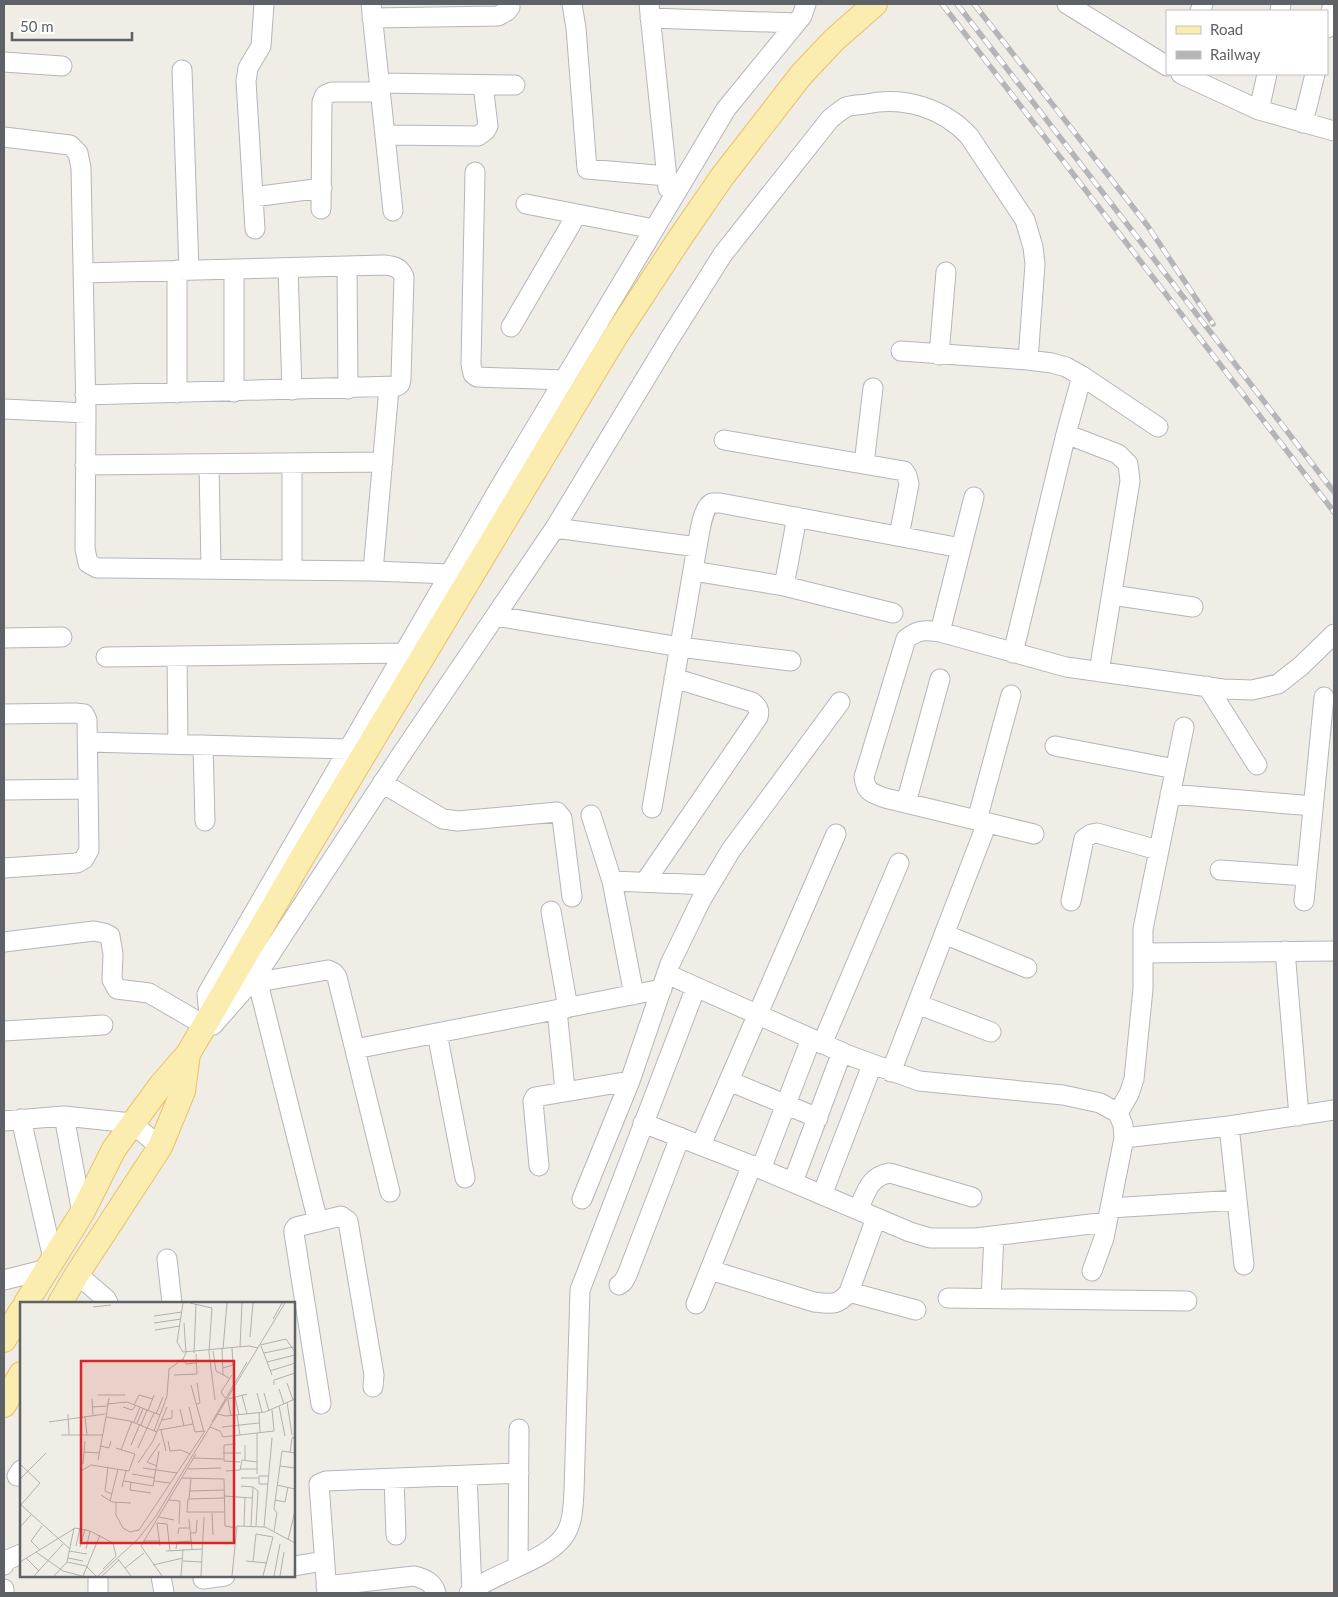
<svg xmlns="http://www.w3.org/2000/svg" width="1338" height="1597" font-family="Lato,sans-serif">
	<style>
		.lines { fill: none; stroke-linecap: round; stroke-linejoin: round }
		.minor-casing { stroke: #b3b6ba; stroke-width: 21 }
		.major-casing { stroke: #ebc164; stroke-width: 26 }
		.minor { stroke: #fff; stroke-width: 19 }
		.major { stroke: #fbedaf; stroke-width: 24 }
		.rail-casing { stroke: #b4b5b6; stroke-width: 5.5 }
		.rail { stroke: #fff; stroke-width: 4; stroke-dasharray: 11; stroke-linecap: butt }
		.inset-road { fill: none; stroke: #b1b1af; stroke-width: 1 }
		.view { fill: #d62828; fill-opacity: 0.15; stroke: #d62828; stroke-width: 2.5 }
		.inset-edge { fill: none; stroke: #5e6166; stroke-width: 2.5 }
	</style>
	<rect width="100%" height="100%" fill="#efede6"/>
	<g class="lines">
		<g class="minor-casing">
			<path id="minor" d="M 371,4 L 393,211
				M 572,4 L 576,28 L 587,169 L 667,176
				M 649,4 L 668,188
				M 1067,4 L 1167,66
				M 1200,11 L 1203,4
				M 1280,11 L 1281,4
				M 372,18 L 498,16 L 507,11 L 510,7 L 509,4
				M 650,18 L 796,23
				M 1327,28 L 1333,4
				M 4,62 L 62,66
				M 182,70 L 189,270
				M 1181,74 L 1259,110 L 1334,131
				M 379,83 L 515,85
				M 1259,110 L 1267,74
				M 1303,123 L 1315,74
				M 385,135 L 478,136 L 485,131 L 488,126 L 483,85
				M 4,137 L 70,145 L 78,153 L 81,168 L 86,413 L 85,549 L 88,563 L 97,568 L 109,568 L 373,571 L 450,574
				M 475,172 L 471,364 L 473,374 L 477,377 L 564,380
				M 253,197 L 322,188
				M 526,204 L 654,229
				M 321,209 L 322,102 L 325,95 L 332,92 L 380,92
				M 255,229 L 246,81 L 248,68 L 261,46 L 264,4
				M 347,266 L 348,389
				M 288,268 L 292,390
				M 234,269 L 234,392
				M 177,270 L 177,393
				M 83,273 L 384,265 C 394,266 400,267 404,277 L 401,379 L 400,384 L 397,386 L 85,395
				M 511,327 L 577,214
				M 901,351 L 1028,360 L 1052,363 L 1066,367 L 1082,376 L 1158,427
				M 939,355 L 946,272
				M 4,409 L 86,413
				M 1066,434 L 1118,454 L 1128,464 L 1130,481 L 1099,672
				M 724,440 L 904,471 L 907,476 L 909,484 L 899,536
				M 209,464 L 211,568
				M 864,464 L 873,388
				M 85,465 L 383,462
				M 555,528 L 697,547
				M 292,570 L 292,463
				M 373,571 L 389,388
				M 693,571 L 784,586 L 893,613
				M 784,586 L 797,517
				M 1112,595 L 1193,607
				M 496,616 L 680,647 L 791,661
				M 940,632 L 974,497
				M 4,638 L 62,637
				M 1013,653 L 1066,434 L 1082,376
				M 177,656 L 178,744
				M 106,657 L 404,653
				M 1207,686 L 1257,765
				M 4,714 L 75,713 L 84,714 L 87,720 L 89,850 L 84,859 L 77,863 L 4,868
				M 88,742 L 349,749
				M 203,745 L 205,821
				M 1055,746 L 1175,769
				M 382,783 L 443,819 L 458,821 L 557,812 L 562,818 L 572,897
				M 4,790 L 88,789
				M 1170,794 L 1313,806
				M 906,803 L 940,679
				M 652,808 L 697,547 C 699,538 702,507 712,503 C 712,503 720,503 720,503 L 961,548
				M 591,815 L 612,881 L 634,995
				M 977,820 L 1011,695
				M 1034,834 L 885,798 C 872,793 866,793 864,777 L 906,639 C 919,629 924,630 940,632 L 1066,667 L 1223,689 L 1252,690 L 1278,684 L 1301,666 L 1334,634
				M 1220,870 L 1306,876
				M 612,881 L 710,885
				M 645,882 L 758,717 C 760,710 758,707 752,702 L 674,678
				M 1071,901 L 1084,839 L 1091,834 L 1097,833 L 1158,850
				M 1304,901 L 1324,697
				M 551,911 L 568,1008
				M 944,934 L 1027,968
				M 4,942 L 94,931 L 104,933 L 110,936 L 113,954 L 112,980 L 117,989 L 149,993 L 204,1025
				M 1285,951 L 1299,1116
				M 1143,953 L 1334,951
				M 255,971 L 318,1222
				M 667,974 L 848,1055 L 919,1081 L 1063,1095 L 1100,1103 L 1118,1113 L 1123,1125 L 1124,1138 L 1104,1238 L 1092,1271
				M 258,982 L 328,970 L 334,973 L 337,977 L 390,1192
				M 917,1004 L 991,1032
				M 557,1010 L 565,1090
				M 209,1015 L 207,994 L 497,492 L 726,109 L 802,16 L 806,4
				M 213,1025 L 256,976 L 401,755 L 555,528 L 670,338 L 723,254 L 830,119 C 835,115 841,110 846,107 C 852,105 860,105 866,104 C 904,96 943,108 969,136 L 1025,220 L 1033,247 L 1035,264 L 1028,360
				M 4,1031 L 103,1025
				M 437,1033 L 465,1178
				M 822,1044 L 899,863
				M 355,1049 L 662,989
				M 891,1072 L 987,823
				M 729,1081 L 818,1118
				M 1118,1113 L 1129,1094 L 1134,1079 L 1143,989 L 1143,929 L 1184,727
				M 64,1116 L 82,1213
				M 21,1119 L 53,1259
				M 4,1121 L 64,1116 L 132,1123 L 160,1147
				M 643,1123 L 761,1169 L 910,1232 L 930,1238 L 976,1238 L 1107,1222
				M 1229,1126 L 1244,1265
				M 1124,1138 L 1229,1126 L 1334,1110
				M 701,1145 L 836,834
				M 539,1166 L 533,1101 L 535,1097 L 630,1081
				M 761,1169 L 811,1039
				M 793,1182 L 842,1052
				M 822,1195 L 872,1065
				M 582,1199 L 630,1081 L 670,964 L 701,900 L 731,850 L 840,702
				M 1110,1208 L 1237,1200
				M 858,1210 C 866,1193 869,1176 890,1173 L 972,1197
				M 167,1259 L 172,1303
				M 710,1270 L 814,1302 C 831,1304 838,1306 849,1292 L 876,1218
				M 77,1274 L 106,1299 L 108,1303
				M 4,1280 L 47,1269
				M 619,1285 L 623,1282 L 627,1275 L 680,1137
				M 849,1292 L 916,1310
				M 948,1298 L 1187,1301
				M 991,1298 L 994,1236
				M 696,1304 L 752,1165
				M 321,1404 L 294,1233 L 294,1230 L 296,1227 L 341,1216 L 348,1221 L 374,1375 L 373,1387
				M 17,1476 L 21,1470
				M 467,1476 L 472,1590
				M 394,1479 L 396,1535
				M 4,1565 L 5,1561 L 21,1554
				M 294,1566 L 324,1561
				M 518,1566 L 519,1429
				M 98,1576 L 98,1593
				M 161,1576 L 164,1593
				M 203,1579 L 225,1576
				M 326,1586 L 414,1576 C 425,1579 433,1582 436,1593
				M 4,1589 L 4,1593
				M 327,1593 L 319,1484 L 326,1481 L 519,1473
				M 469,1593 C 493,1572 550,1561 566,1533 C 573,1521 573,1506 574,1492 L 580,1290 L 696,987"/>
		</g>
		<g class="major-casing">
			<path id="major" d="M 26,1303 L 82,1213 L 114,1149 L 161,1085 L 188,1054 L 301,859 L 615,337 L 680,238 L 722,177 L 801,75 L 834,40 L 875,4
				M 60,1303 L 77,1274 L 160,1147 L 183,1091 L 188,1054
				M 4,1340 L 21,1311
				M 4,1405 L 21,1374"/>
		</g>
		<use href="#minor" class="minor"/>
		<use href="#major" class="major"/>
		<g class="rail-casing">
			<path id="rail" d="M 942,4 L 1334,512
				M 957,4 L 1334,492
				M 974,4 L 1147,225 L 1213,324"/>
		</g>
		<use href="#rail" class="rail"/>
	</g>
	<g transform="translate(20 1302)">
		<rect width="275" height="275" fill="#efede6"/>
		<path class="inset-road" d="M 163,1 L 157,40 L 163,50 L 229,44 L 238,46M 170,1 L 192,6 L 189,50 L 195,98M 73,5 L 91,3M 134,14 L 162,10M 253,17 L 262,1M 134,21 L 161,17M 135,28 L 160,24M 230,35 L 233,1M 240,43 L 266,37 L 275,50M 241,44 L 252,73M 220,45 L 222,1M 202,47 L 203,73M 203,47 L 207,1M 193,49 L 196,69 L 209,76M 174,51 L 176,2M 244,51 L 273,45M 163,57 L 166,62 L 176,61M 247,60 L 275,53M 203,66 L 213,63 L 212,46M 250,69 L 275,61M 154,73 L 177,72 L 176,52M 177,81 L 180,101 L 177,102M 267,81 L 273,98M 171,83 L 184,130M 254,83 L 254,78 L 275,71M 259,87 L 264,102M 237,91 L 242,110M 244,91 L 249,109M 78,93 L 105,93M 222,93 L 227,112M 215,95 L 219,113M 89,96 L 86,115 L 110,119 L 137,130M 205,96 L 201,90 L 212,73M 72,97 L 73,113M 208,97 L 227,92M 208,98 L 211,114M 267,100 L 272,133M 87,102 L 107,100 L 140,113M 114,103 L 119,93 L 133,97M 259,104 L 265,134M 72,105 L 87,104M 103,105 L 112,108 L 116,103M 169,105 L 175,130 L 184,129M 160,107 L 164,124M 128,109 L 134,93M 239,111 L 240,131M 48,112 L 49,133M 136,112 L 143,95M 197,112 L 206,114 L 245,110 L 275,97M 217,113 L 220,133M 65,114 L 67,133M 142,118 L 152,116 L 152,108M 29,120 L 85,112M 114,120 L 120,105M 192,120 L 227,60M 117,121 L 123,107M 121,123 L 127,108M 190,125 L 200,129 L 203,135 L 254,129 L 252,108M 202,125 L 239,121M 139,128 L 173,122M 141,128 L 146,149M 134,129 L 147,94 L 149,67 L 163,57 L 166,51 L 164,21M 41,133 L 83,133M 148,139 L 150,149 L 161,148 L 170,152M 216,142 L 204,143 L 204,159 L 220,160M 111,143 L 120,122M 81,144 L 89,146 L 91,139M 118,146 L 134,111M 101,148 L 112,119M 64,150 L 80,151M 203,151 L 221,151M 270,151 L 272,136 L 275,135M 174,156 L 203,157M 78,158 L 86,115M 225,159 L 225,143M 118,161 L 133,139 L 147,105M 0,162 L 20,181 L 0,204M 63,162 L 65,139M 137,164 L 127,160 L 140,141M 260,164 L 275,166M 88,165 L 85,189 L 92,192M 123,166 L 157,171M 168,167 L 201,166M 220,167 L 237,167M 61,169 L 71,163 L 109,169 L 115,152 L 96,146M 206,169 L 220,168 L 222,158 L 237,160M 112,172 L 135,176M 237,172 L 237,131M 162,176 L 204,177 L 205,224 L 216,226M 221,176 L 239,176M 0,177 L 26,151M 104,179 L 133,184 L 139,149M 134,179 L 150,181M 111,180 L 110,188 L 131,191M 248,182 L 239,182 L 239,174 L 249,174M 257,183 L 275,187M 221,184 L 233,185 L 238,189 L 236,224M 102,185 L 106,169M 170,189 L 204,188M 81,193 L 92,200 L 111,201M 204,194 L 232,196M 204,196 L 168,197 L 167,210 L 204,210M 169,197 L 171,176M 149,198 L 160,199 L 159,222M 255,198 L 265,200 L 268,185M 90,199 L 98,167M 96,200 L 96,213 L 103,226 L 110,230 L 119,228 L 185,129M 0,202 L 50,247M 192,211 L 193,233M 139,215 L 154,218M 169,217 L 172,247M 137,221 L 147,222 L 150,249M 137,221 L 140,244M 224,224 L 225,195M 231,224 L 233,185M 0,225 L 11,213M 244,225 L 252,136M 254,229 L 257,211 L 254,207 L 262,149 L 275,151M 170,231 L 176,231 L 177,218M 158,232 L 159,226 L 170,226M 268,238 L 275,209M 123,239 L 139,239M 56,244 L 60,226M 60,245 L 65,227M 66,247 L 70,229M 156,247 L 157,240 L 171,239M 20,248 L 11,239 L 22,224M 49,249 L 67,252M 146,249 L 183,247M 16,250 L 43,269 L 62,274M 6,256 L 19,269M 48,256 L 63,259M 98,257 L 111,274M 163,259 L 182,260M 226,259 L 247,261M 0,260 L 55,226 L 70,229 L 93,241 L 96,254M 47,260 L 66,264 L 76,274M 233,260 L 236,232 L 253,235 L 243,274M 133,263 L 163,256M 105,266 L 124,251M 83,267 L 96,254M 14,274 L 43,242M 34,274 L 47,260 L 54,226M 63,274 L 80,233M 78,274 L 118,237 L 136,214 L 265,1M 82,274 L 99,258M 142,274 L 121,244 L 176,152M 161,274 L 163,247M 181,274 L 184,215M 212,274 L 217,224 L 245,225 L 275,241M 254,274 L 260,242M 260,274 L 264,250"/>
		<path class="view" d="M 61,59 L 214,59 L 214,241 L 61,241 Z"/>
		<rect width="275" height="275" class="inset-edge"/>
	</g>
	<rect width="1338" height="1597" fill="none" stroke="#5e6166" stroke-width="10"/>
	<rect x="1166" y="10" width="162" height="65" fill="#ffffff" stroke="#bfc0c2"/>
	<rect x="1176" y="26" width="25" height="8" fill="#fbedaf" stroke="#bfc0c2"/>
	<text x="1210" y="35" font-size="15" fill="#5e6166">Road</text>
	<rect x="1176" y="51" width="25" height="8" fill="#b4b5b6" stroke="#bfc0c2"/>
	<text x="1210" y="60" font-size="15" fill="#5e6166">Railway</text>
	<path d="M12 32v8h120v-8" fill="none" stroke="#5e6166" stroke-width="2.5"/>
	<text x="20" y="32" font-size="15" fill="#5e6166" stroke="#ffffff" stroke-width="4" paint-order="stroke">50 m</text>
</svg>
